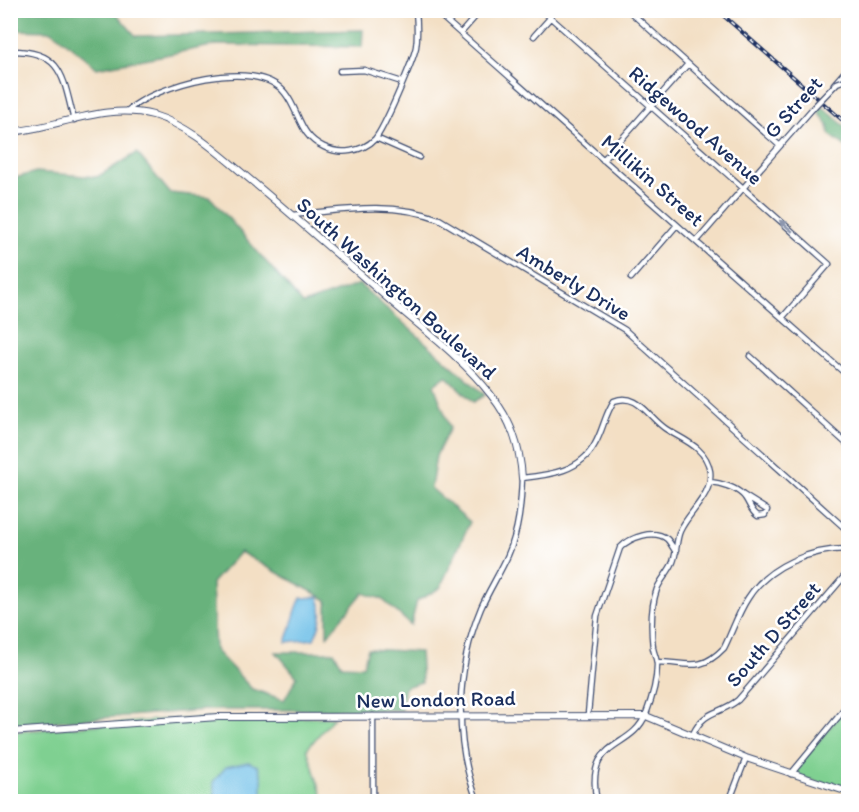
<svg xmlns="http://www.w3.org/2000/svg" width="859" height="812" font-family="Itim,sans-serif">
	<style>
		.green { fill: #7fd091; stroke: #4d8078; stroke-width: 1.5 }
		.forest { fill: #67b27b; stroke: #41706c; stroke-width: 1.5 }
		.water { fill: #6bbee7; stroke: #4376a2; stroke-width: 1.5 }
		.lines { fill: none; stroke-linecap: round; stroke-linejoin: round }
		.street-casing { stroke: #3b496d; stroke-width: 7 }
		.secondary-casing { stroke: #3b496d; stroke-width: 8 }
		.street { stroke: #fff; stroke-width: 4.5 }
		.secondary { stroke: #fff; stroke-width: 6 }
		.rail-casing { stroke: #1b2f5e; stroke-width: 4 }
		.rail { stroke: #fff; stroke-width: 1.5; stroke-dasharray: 4.5; stroke-linecap: butt }
		.street-bridge-casing { stroke: #3b496d; stroke-width: 7; stroke-linecap: butt }
		.street-bridge { stroke: #fff; stroke-width: 4.5 }
		.oneway { fill: #8d97ae }
		.labels { text-anchor: middle; dominant-baseline: central; stroke-width: 5; stroke-linejoin: round; paint-order: stroke }
		.street-label { font-size: 21px; fill: #1b2f5e; stroke: #fff }
	</style>
	<rect width="100%" height="100%" fill="#fff"/>
	<filter id="ink" filterUnits="userSpaceOnUse"><feTurbulence type="fractalNoise" baseFrequency=".0167" numOctaves="2"/><feDisplacementMap in="SourceGraphic" scale="12" xChannelSelector="R" yChannelSelector="G"/><feConvolveMatrix kernelMatrix="1 2 1 2 8 2 1 2 1" color-interpolation-filters="sRGB"/></filter>
	<filter id="wash" filterUnits="userSpaceOnUse"><feTurbulence type="fractalNoise" baseFrequency=".008" numOctaves="4" result="noise"/><feDisplacementMap in="SourceGraphic" scale="24" xChannelSelector="R" yChannelSelector="G"/><feGaussianBlur stdDeviation="1.35" result="paint"/><feColorMatrix in="noise" values="0 0 0 0 0 0 0 0 0 0 0 0 0 0 0 0 0 1.4 0 .05"/><feComposite in="paint" operator="in"/></filter>
	<g filter="url(#wash)">
		<rect width="100%" height="100%" fill="#f3dfc4"/>
		<path class="green" d="M 848,705 L 848,791 L 791,774 Z
			M 334,717 L 307,749 L 324,801 L 11,802 L 11,732 L 168,719 Z"/>
		<path class="forest" d="M 11,10 L 114,11 L 136,36 L 363,30 L 362,47 L 217,45 L 97,68 L 52,31 L 11,30 Z
			M 823,107 L 848,129 L 848,148 L 829,134 L 828,125 L 818,111 Z
			M 137,153 L 170,193 L 210,197 L 303,304 L 359,284 L 485,395 L 473,402 L 446,376 L 434,385 L 450,428 L 436,456 L 431,488 L 470,522 L 440,588 L 417,601 L 411,625 L 382,599 L 363,593 L 327,636 L 327,600 L 240,552 L 212,583 L 215,650 L 252,689 L 284,700 L 297,677 L 276,652 L 334,652 L 342,665 L 363,666 L 368,649 L 420,652 L 422,682 L 405,687 L 401,710 L 205,710 L 11,725 L 11,179 L 36,172 L 97,177 Z"/>
		<path class="water" d="M 319,597 C 324,613 321,624 314,639 L 286,642 C 292,627 294,611 301,598 Z
			M 248,762 L 258,766 L 262,778 L 262,801 L 211,801 L 215,793 L 213,782 L 226,767 Z"/>
	</g>
	<g filter="url(#ink)">
		<g class="lines">
			<g class="street-casing">
				<path id="street" d="M 434,10 L 848,376
					M 542,10 L 829,264 L 782,318
					M 628,10 L 780,146
					M 461,33 L 481,10
					M 534,36 L 550,18
					M 10,51 C 63,50 63,78 74,120
					M 340,71 L 364,70 L 402,82
					M 834,84 L 848,68
					M 127,111 C 156,85 256,56 285,93 C 300,112 299,136 324,147 C 340,155 362,152 375,139 C 384,129 413,61 416,47 C 418,35 417,22 416,10
					M 376,138 L 419,157
					M 603,160 L 688,64
					M 293,215 C 343,210 391,201 439,219 L 625,330 L 848,531
					M 697,241 L 813,108
					M 631,278 L 677,225
					M 750,356 L 848,445
					M 710,482 C 720,483 735,487 743,495 C 749,501 750,511 758,516 L 765,515 L 767,510 L 743,495
					M 657,662 C 686,662 699,674 724,648 C 732,632 738,613 748,598 C 769,565 811,549 848,549
					M 588,714 L 597,616 L 620,548 C 630,537 654,529 667,539 C 670,542 673,548 676,552
					M 693,734 C 705,709 719,715 738,700 L 848,572
					M 791,774 L 848,705
					M 373,802 L 373,716
					M 478,802 C 453,741 456,668 481,608 C 489,590 500,573 508,555 C 519,530 521,504 522,478 C 550,475 581,471 595,444 C 603,430 605,414 614,401 C 638,392 648,417 666,429 C 683,440 706,447 710,471 C 713,495 689,511 680,531 C 676,540 677,552 673,562 C 669,572 661,579 657,589 C 651,606 651,630 653,648 C 654,654 657,659 657,665 C 657,680 651,701 646,714 C 631,752 584,737 597,802
					M 729,802 L 746,758"/>
			</g>
			<g class="secondary-casing">
				<path id="secondary" d="M 10,132 C 57,128 106,102 153,115 C 190,126 218,153 247,177 C 294,216 339,256 385,296 C 420,327 462,357 491,395 C 511,420 520,446 522,478
					M 10,732 L 218,717 L 646,716 L 746,758 L 848,792"/>
			</g>
			<use href="#street" class="street"/>
			<use href="#secondary" class="secondary"/>
			<g class="rail-casing">
				<path id="rail" d="M 717,10 L 848,125"/>
			</g>
			<use href="#rail" class="rail"/>
			<g class="street-bridge-casing">
				<path id="street-bridge" d="M 813,108 L 837,83 L 845,80"/>
			</g>
			<use href="#street-bridge" class="street-bridge"/>
		</g>
		<defs><path id="oneway-solid" d="M-6-.8H1V-3.2L6.5 0L1 3.2V.8H-6Z" transform="scale(1.5)"/></defs>
		<use class="oneway" href="#oneway-solid" transform="translate(786 226) rotate(-139)"/>
	</g>
	<g class="labels">
		<g class="street-label">
			<text transform="translate(793 107) rotate(-48)">G Street</text>
			<text transform="translate(696 125) rotate(41)">Ridgewood Avenue</text>
			<text transform="translate(653 180) rotate(41)">Millikin Street</text>
			<text transform="translate(574 282) rotate(31)">Amberly Drive</text>
			<text transform="translate(397 288) rotate(42)">South Washington Boulevard</text>
			<text transform="translate(773 634) rotate(-49)">South D Street</text>
			<text transform="translate(436 699) rotate(-1)">New London Road</text>
		</g>
	</g>
	<rect width="859" height="812" fill="none" stroke="#fff" stroke-width="36"/>
</svg>
